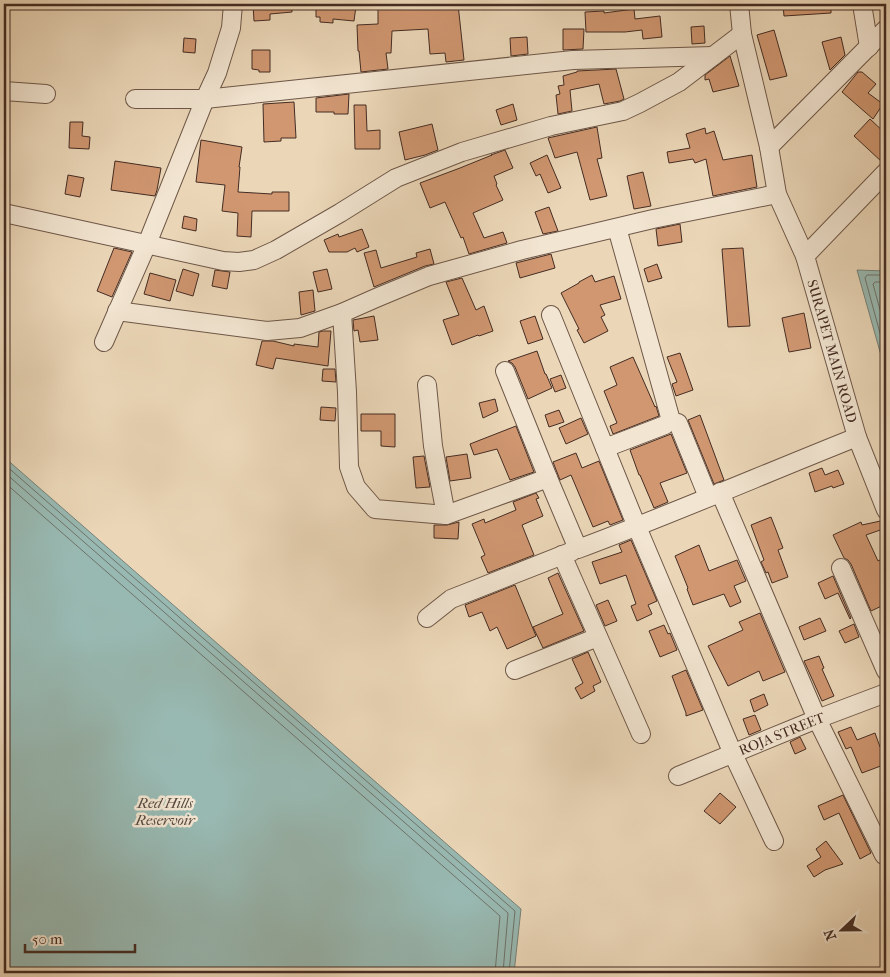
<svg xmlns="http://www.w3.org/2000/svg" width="890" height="977" font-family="'IM FELL French Canon',serif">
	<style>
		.water { fill: #98b9b2; stroke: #768179 }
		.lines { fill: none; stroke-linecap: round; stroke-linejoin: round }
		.shore { stroke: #6e726a; stroke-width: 1 }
		.building { fill: #d09771; stroke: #442c23 }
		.minor-casing { stroke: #6e5748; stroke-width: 20 }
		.minor { stroke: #f2e5d1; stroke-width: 18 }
		.labels { text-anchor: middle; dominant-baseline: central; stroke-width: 5; stroke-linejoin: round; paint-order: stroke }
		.street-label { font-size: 14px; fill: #442c23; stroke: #f2e5d1 }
		.water-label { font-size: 15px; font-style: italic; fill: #554840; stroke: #f2e5d1 }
	</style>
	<rect width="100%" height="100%" fill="#ebd7b8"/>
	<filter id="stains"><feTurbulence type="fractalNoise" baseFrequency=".004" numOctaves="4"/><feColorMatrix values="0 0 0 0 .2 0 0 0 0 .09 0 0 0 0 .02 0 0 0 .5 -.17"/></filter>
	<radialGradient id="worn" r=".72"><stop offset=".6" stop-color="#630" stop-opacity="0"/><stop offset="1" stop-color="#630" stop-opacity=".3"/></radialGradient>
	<path class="water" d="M 857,270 L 886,271 L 886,373 Z
		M 4,457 L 521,909 L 514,973 L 4,973 Z"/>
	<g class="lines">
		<path class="shore" d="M 886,275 L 867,275 L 865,278 L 886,355
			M 886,282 L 875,282 L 873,284 L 886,332
			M 4,464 L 515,911 L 509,973
			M 4,472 L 508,913 L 503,973
			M 4,482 L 500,916 L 495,973"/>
	</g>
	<path class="building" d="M 253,4 L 292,4 L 292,12 L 270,14 L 270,20 L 254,21 Z
		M 342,4 L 356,6 L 354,21 L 333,19 L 333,23 L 320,22 L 320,17 L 316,17 L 316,8 L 342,9 Z
		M 378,4 L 458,4 L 464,60 L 446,62 L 445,53 L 430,54 L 428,29 L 392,31 L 391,53 L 386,53 L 388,69 L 361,72 L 359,51 L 358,51 L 357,25 L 378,24 Z
		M 783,4 L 831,4 L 831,13 L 784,16 Z
		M 634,9 L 635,19 L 660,16 L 662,37 L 643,39 L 642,30 L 625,32 L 586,32 L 585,12 L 604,11 L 604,13 Z
		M 704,26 L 705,43 L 692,44 L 691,27 Z
		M 563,29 L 584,29 L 583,49 L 563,50 Z
		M 774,30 L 787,76 L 770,80 L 757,35 Z
		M 527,37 L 528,54 L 511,56 L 510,38 Z
		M 841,37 L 845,55 L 830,70 L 822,42 Z
		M 184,38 L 196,39 L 195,53 L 183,52 Z
		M 252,50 L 270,50 L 270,72 L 259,72 L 259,70 L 252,69 Z
		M 730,56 L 739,86 L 713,92 L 709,79 L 705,80 L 705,75 Z
		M 616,69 L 624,99 L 620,101 L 604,104 L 599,84 L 570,90 L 572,111 L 558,114 L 556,95 L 560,94 L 558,86 L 564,85 L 563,76 L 577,72 L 577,71 Z
		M 858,72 L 862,72 L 876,84 L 868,93 L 883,104 L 873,119 L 842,92 Z
		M 349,94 L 348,114 L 334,114 L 334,112 L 316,112 L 316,98 Z
		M 294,102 L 296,138 L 281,138 L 281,141 L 264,142 L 263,104 Z
		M 513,104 L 517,120 L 501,125 L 496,110 Z
		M 354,105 L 366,105 L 367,131 L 380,130 L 380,149 L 355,149 Z
		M 870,119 L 886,134 L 886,162 L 882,162 L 854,136 Z
		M 70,122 L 83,122 L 82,136 L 90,137 L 89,149 L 69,148 Z
		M 432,124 L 438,150 L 425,155 L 405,160 L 399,132 Z
		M 597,127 L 602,158 L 597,159 L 607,196 L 590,200 L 577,152 L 555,158 L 548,138 Z
		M 705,128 L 706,134 L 714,131 L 723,160 L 752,155 L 757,187 L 713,196 L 706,159 L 695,163 L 693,159 L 669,163 L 667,152 L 690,148 L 686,134 Z
		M 201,140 L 242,147 L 239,167 L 240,167 L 238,192 L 272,194 L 272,192 L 289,192 L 289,211 L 252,211 L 251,237 L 237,236 L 238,213 L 222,211 L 225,185 L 196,182 Z
		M 505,150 L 513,168 L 494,176 L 497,184 L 496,185 L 503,200 L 473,213 L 484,238 L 503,232 L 507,243 L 469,254 L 463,237 L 461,238 L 445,202 L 430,208 L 420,183 L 460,168 L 492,155 L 491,155 Z
		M 547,155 L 561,188 L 548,193 L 540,174 L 536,176 L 530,163 Z
		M 115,161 L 161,168 L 157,190 L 155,196 L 111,190 Z
		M 643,172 L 651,206 L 634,209 L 627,176 Z
		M 68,175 L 84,178 L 80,197 L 65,194 Z
		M 549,207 L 558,231 L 543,234 L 535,212 Z
		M 184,216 L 197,219 L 196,231 L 182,228 Z
		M 680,224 L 682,242 L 658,246 L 656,229 Z
		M 362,229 L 369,247 L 357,252 L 355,248 L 347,252 L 329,252 L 324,240 L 338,234 L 339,237 Z
		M 114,248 L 132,252 L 112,297 L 97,291 Z
		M 743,248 L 750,326 L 728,327 L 722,249 Z
		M 430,249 L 434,264 L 425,266 L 374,287 L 364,253 L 376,250 L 381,268 L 417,257 L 416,253 Z
		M 551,254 L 555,268 L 520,278 L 516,263 Z
		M 657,264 L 662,278 L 648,282 L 644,269 Z
		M 183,269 L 199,274 L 193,296 L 176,291 Z
		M 327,269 L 332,289 L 318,292 L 313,272 Z
		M 215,270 L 230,272 L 227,289 L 212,286 Z
		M 150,273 L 176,280 L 170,301 L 144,294 Z
		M 592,275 L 595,282 L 614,276 L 621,299 L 600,305 L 605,315 L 601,317 L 608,331 L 584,343 L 577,330 L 579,329 L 561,293 L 579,283 L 579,282 Z
		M 462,278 L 476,310 L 484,306 L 493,331 L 479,336 L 478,335 L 452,345 L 443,320 L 459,315 L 446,282 Z
		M 313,290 L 315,311 L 301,315 L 299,292 Z
		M 804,313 L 811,348 L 789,352 L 782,318 Z
		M 374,316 L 378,340 L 360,342 L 358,330 L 354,331 L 353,320 Z
		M 535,316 L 543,339 L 528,344 L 520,321 Z
		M 323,331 L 331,331 L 328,366 L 276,358 L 273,369 L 256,365 L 262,341 L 273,341 L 294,346 L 294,344 L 318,347 L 319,332 Z
		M 537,351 L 545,374 L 546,374 L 552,388 L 528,399 L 515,367 L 512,363 L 508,361 Z
		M 680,353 L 693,390 L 676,396 L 672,384 L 677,382 L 667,357 Z
		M 633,357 L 655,407 L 656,406 L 659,416 L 613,434 L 610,426 L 617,423 L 604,391 L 617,385 L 610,367 Z
		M 323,369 L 335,369 L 336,382 L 322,381 Z
		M 561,375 L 566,388 L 555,392 L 550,379 Z
		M 495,399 L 498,411 L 483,418 L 479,403 Z
		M 321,407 L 336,408 L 335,421 L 320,420 Z
		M 559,410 L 564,422 L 549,427 L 545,415 Z
		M 361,414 L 395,414 L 395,447 L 381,446 L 381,431 L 361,431 Z
		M 700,415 L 724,480 L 714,484 L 688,420 Z
		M 581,418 L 588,434 L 566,444 L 559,428 Z
		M 516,426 L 534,472 L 510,480 L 497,449 L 474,455 L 470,444 Z
		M 671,434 L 687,473 L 660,483 L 668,502 L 654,508 L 640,475 L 639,475 L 630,450 Z
		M 576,453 L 582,468 L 599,461 L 623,520 L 610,525 L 608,521 L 593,527 L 571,475 L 560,480 L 553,462 Z
		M 467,454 L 471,478 L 450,481 L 446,457 Z
		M 424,456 L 430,487 L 416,488 L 413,457 Z
		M 822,468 L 825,475 L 838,470 L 844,484 L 833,488 L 832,486 L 815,492 L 809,473 Z
		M 536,493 L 539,498 L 536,499 L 543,516 L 522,525 L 534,555 L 488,573 L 481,557 L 485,555 L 472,524 L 484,519 L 485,523 L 516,510 L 513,502 Z
		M 771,517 L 783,548 L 778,550 L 788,577 L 772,583 L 768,572 L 766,573 L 761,562 L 764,560 L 751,525 Z
		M 885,520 L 886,528 L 866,535 L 878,561 L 880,560 L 886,574 L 886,604 L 871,611 L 851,564 L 848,560 L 844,558 L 833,535 L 861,522 L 862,525 Z
		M 459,522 L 458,539 L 434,538 L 434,525 L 447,525 Z
		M 631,540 L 657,601 L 648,605 L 652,614 L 637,621 L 631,606 L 636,604 L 626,575 L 600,584 L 592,562 L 622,552 L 619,545 Z
		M 699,545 L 709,571 L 737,560 L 746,581 L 734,586 L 741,602 L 730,607 L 724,594 L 693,605 L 687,589 L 688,588 L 675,556 Z
		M 558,573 L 584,631 L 543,648 L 533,627 L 563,614 L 548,578 Z
		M 833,576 L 851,618 L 850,619 L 838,593 L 825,599 L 818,583 Z
		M 515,585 L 536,636 L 507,649 L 497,627 L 490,631 L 482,612 L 469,617 L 465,605 Z
		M 608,600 L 617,621 L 605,626 L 596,605 Z
		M 760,613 L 785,672 L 763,681 L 759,671 L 728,686 L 708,646 L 743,630 L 739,622 Z
		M 820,618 L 826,631 L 804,640 L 799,627 Z
		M 854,624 L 859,637 L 845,643 L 839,631 Z
		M 664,625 L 668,634 L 670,633 L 677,650 L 660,657 L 649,631 Z
		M 588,652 L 601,682 L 593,686 L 595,691 L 581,699 L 575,688 L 583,683 L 572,659 Z
		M 819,656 L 824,668 L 822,669 L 834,696 L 822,701 L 804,661 Z
		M 686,670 L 703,710 L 686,716 L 686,713 L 672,676 Z
		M 764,694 L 768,705 L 754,712 L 750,700 Z
		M 755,715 L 761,730 L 749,735 L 743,719 Z
		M 851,727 L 857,740 L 875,733 L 880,747 L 882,746 L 886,757 L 886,764 L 862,773 L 851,747 L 846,749 L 838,732 Z
		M 800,737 L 806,749 L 795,754 L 790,742 Z
		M 720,793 L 736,807 L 720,824 L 704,811 Z
		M 843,795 L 871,853 L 860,859 L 839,813 L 824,820 L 818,806 Z
		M 826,841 L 843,864 L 825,870 L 814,877 L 807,866 L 821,857 L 816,849 Z"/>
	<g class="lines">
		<g class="minor-casing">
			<g id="minor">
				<path id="s1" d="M 739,4 L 742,34 L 769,147 L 777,194 L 805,256 L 857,437 L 886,510"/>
				<path d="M 862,4 L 869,47"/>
				<path d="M 4,91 L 46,94"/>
				<path d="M 135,99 L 205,99 L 573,60 L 713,56"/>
				<path d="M 769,147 L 886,29"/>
				<path d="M 4,213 L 223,261 L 239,262 L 254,260 L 276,250 L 340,213 L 396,178 L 462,152 L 551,126 L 623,111 L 640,103 L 679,82 L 742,34"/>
				<path d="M 805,256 L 886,172"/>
				<path d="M 117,311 L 267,331 L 300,328 L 342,313 L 376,298 L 429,276 L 522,250 L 653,219 L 777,194"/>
				<path d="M 342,313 L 347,392 L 349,467 L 356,487 L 375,509 L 446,515 L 548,478"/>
				<path d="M 551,315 L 637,527 L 733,754 L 774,841"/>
				<path d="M 104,342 L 147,244 L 205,99 L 217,73 L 231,28 L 233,4"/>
				<path d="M 505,371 L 548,478 L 578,549 C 672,514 764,474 857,437"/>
				<path d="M 427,385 L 433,446 L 446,515"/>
				<path d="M 678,423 L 708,497"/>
				<path d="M 605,448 L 665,425 L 668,422 L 670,417 L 617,228"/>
				<path d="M 720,492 L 817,719 L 884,855"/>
				<path d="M 562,555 L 641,734"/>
				<path d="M 841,568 L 886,671"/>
				<path d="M 427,618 L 451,599 L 573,551"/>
				<path d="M 515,670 L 598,637"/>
				<path id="s2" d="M 678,776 L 817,719 L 886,693"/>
			</g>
		</g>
		<use href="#minor" class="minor"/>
	</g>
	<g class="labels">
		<g class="street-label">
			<text stroke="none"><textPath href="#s1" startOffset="361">SURAPET MAIN ROAD</textPath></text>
			<text stroke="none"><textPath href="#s2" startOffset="112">ROJA STREET</textPath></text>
		</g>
		<g class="water-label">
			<text x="165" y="803">Red Hills<tspan x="165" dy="17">Reservoir</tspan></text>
		</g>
	</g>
	<rect width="890" height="977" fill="none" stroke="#ebd7b8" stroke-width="20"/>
	<rect x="5" y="5" width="880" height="967" fill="none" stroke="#442c23" stroke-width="2.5"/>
	<rect x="10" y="10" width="870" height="957" fill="none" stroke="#442c23"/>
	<g transform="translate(842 930) rotate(248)" stroke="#f2e5d1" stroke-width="4" paint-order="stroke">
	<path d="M0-4L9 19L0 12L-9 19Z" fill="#442c23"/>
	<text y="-8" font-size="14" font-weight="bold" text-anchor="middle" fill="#442c23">N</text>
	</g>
	<path d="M25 944v8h110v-8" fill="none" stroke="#442c23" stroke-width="2.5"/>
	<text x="32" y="944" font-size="15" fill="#442c23" stroke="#f2e5d1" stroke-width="4" paint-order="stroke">50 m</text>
	<rect width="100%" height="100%" filter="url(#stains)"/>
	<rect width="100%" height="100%" fill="url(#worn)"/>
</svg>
